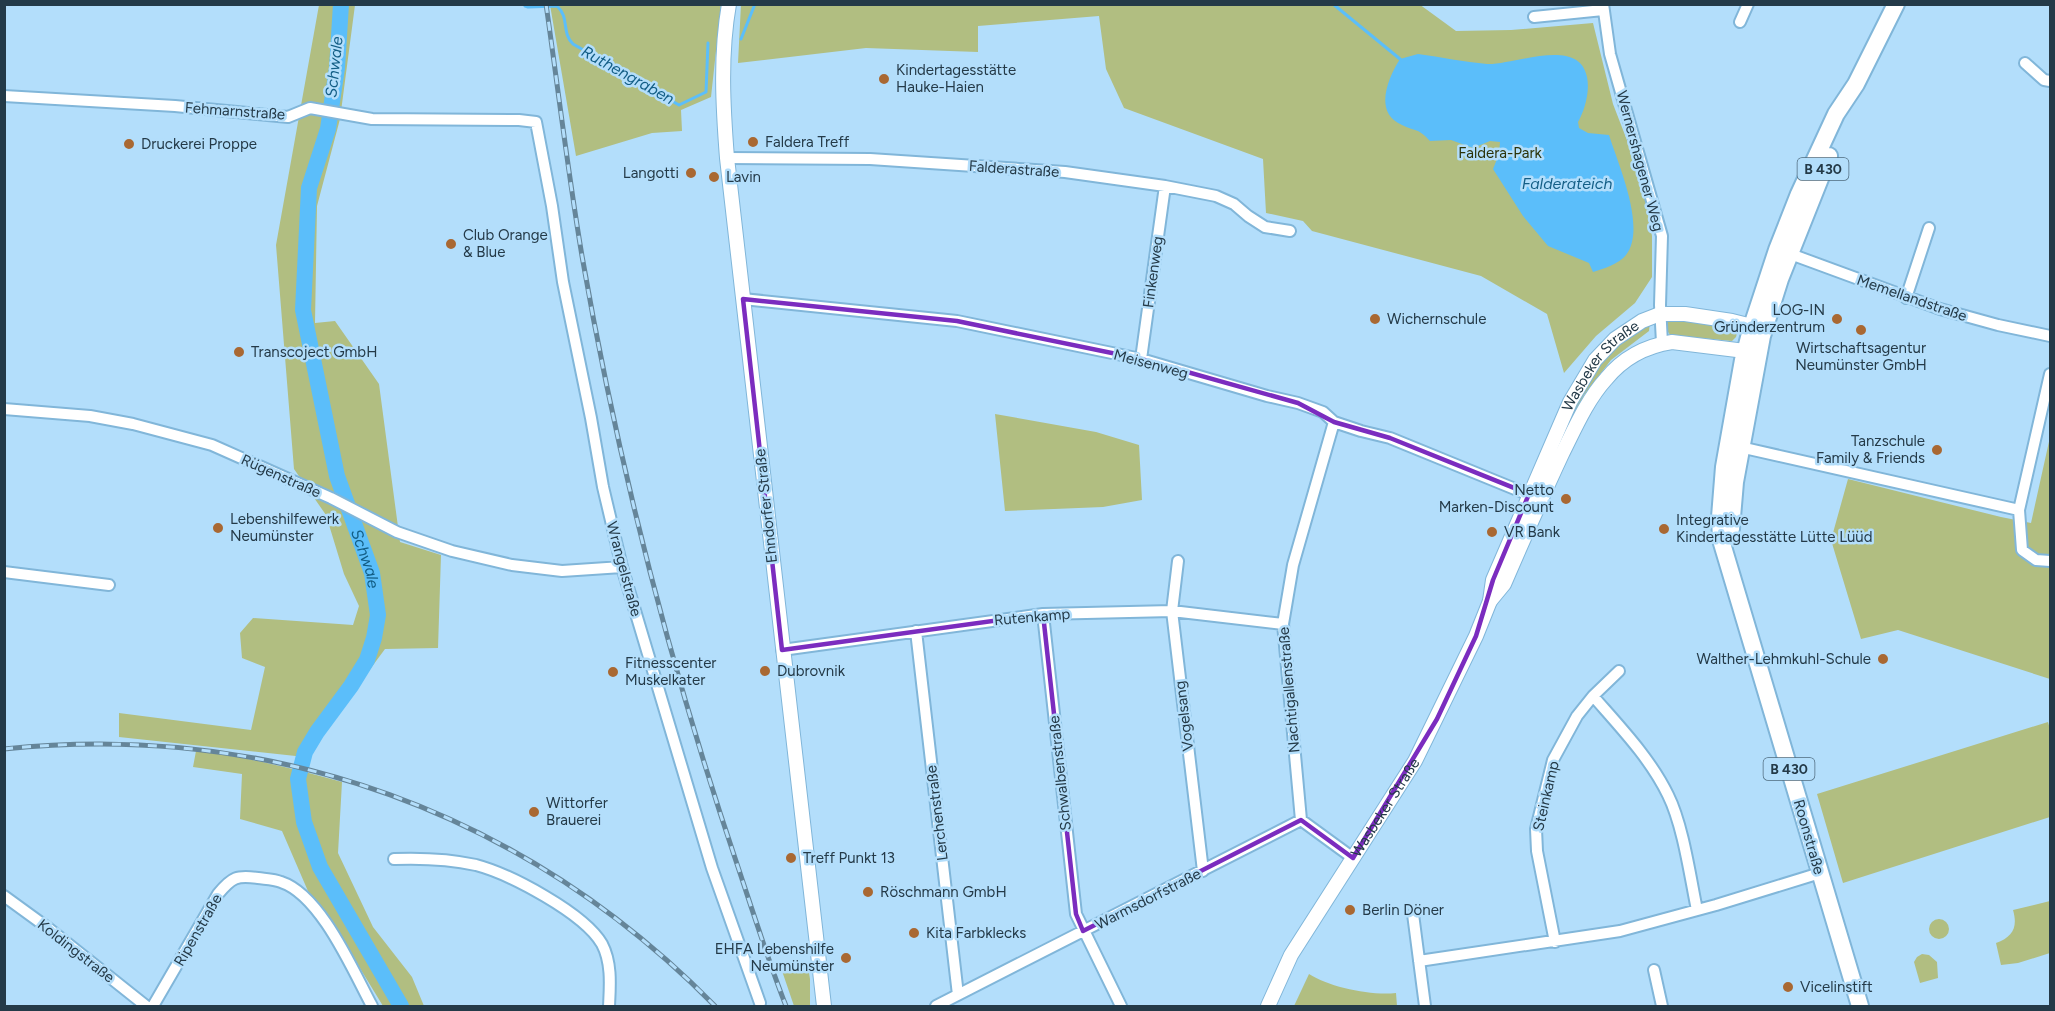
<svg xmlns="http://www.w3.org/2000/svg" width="2055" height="1011" font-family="Figtree,sans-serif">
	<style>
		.green { fill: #b1be81 }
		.water { fill: #5bbefa }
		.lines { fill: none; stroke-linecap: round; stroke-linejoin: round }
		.stream { stroke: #5bbefa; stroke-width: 3 }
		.river { stroke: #5bbefa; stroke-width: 16 }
		.minor-casing { stroke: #81b6d9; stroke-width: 14 }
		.tertiary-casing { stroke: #81b6d9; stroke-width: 16 }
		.primary-casing { stroke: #81b6d9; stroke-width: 20 }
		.minor { stroke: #fff; stroke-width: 10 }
		.tertiary { stroke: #fff; stroke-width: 14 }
		.primary { stroke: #fff; stroke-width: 16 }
		.rail-casing { stroke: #658599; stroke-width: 5 }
		.rail { stroke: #b3defb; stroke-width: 3; stroke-dasharray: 9; stroke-linecap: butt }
		.marked { fill: none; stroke: #7b2cbf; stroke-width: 4.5; stroke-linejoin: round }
		.poi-dot { fill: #a96832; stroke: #b3defb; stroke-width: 2 }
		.labels { text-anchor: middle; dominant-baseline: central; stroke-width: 5; stroke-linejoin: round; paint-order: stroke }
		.shield { fill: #b3defb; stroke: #4f6b7e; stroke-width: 1.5 }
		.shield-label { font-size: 14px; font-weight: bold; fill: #243a48 }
		.poi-label { font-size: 15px; fill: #243a48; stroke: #b3defb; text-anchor: start }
		.street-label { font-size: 15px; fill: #243a48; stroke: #b3defb }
		.park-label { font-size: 15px; fill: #2c3309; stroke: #b3defb }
		.water-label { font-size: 16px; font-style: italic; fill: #135e86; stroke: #b3defb }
	</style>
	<rect width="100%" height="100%" fill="#b3defb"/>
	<path class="green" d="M 741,4 L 1419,4 L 1456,31 L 1511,30 L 1593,23 L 1613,104 L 1640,174 L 1652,236 L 1652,277 L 1635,303 L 1596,336 L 1564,373 L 1547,314 L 1481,276 L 1312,231 L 1303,221 L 1266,213 L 1263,159 L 1124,108 L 1106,69 L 1099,16 L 978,26 L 978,52 L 866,48 L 738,63 Z
		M 319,5 L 355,5 L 340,119 L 317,206 L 315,323 L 335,321 L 379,384 L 400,542 L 441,555 L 438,648 L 385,649 L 305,757 L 119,737 L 119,713 L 251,730 L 265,667 L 242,658 L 240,633 L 253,618 L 353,625 L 359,606 L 344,574 L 326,515 L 294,469 L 276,245 Z
		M 550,5 L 721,5 L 711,97 L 681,110 L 682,131 L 652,133 L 576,156 Z
		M 1670,319 L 1695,320 L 1735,327 L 1738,330 L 1736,337 L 1732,341 L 1670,335 L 1665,327 L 1666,322 Z
		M 1650,322 L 1649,331 L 1611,360 L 1584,395 L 1550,464 L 1579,391 L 1614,345 Z
		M 995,414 L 1096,432 L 1139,445 L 1142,500 L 1103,507 L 1005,511 Z
		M 2050,437 L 2050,679 L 1898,630 L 1861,639 L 1831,540 L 1848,479 L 2001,517 L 2031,523 Z
		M 2048,722 L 2050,729 L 2050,817 L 1843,883 L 1817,794 Z
		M 196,751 C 246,757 293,768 342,782 L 338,853 L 373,927 L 412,977 L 424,1006 L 383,1006 L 347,947 L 314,905 L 282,831 L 240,819 L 242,774 L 193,767 Z
		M 2050,901 L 2050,953 L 2018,963 L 2001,965 L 1996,943 C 2013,937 2018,927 2013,910 Z
		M1929 929a10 10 0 1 1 20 0a10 10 0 1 1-20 0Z
		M 1922,954 L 1929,955 L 1937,962 L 1938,978 L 1920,983 L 1914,962 L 1917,957 Z
		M 780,965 L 808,967 L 810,979 L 810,1006 L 794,1006 Z
		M 1309,974 C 1329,987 1371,996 1396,993 L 1397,1006 L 1294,1006 Z"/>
	<path class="water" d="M 1418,54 C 1441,57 1464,62 1487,64 C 1515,65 1579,36 1587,77 C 1590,91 1585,110 1578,122 L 1579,128 L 1588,133 L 1609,135 C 1618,164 1647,228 1626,255 C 1619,264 1603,269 1593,272 L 1589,263 L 1548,246 L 1523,216 L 1493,169 L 1499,154 L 1500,142 L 1490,141 L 1473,148 L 1451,140 L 1430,141 C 1418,128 1417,132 1402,125 C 1373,113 1388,78 1400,59 Z"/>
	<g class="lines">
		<path class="stream" d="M 1333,4 L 1400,59
			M 525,6 L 528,7 L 557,6 C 570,18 561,32 573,44 L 679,105 L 706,92 L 708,43
			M 741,39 L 755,4"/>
		<path class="river" id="s1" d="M 341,4 L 337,68 L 328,129 L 309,188 L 303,310 L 337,476 L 372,573 L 378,615 L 374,638 L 367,660 L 351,686 L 317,732 L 305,752 L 298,779 L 304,822 L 320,867 L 401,1006"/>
		<g class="minor-casing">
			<path id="minor" d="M 1603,4 L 1610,54 L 1662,236 L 1660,305 L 1662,343
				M 1534,17 L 1603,10
				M 1740,22 L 1748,4
				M 2025,63 L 2044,80 L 2050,81
				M 4,96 L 175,106 L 288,117 L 310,108 L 372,119 L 519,120 L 536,122 L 552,206 L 563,282 L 591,418 L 603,487 L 622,567 L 712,868 L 760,1003
				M 727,158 L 870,159 L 1065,172 L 1165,186 L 1216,196 L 1234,204 L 1248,216 L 1265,227 L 1290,231
				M 1785,252 L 1940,309 L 1998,325 L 2050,336
				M 1906,298 L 1929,228
				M 743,299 L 957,321 L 1141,359 L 1267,396 L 1298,403 L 1323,412 L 1334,422 L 1361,431 L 1390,438 L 1537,498
				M 1141,359 L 1165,186
				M 2050,374 L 2019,510 L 2022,550 L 2036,560 L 2050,561
				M 4,409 L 90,416 L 133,424 L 212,445 L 331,498 L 397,532 L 452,551 L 512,565 L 562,571 L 622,567
				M 1740,447 L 2019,510
				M 1178,561 L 1172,611 L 1203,871
				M 4,572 L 109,585
				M 1043,614 L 1076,914 L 1121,1006
				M 916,631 L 958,995
				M 782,650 L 1043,614 L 1172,611 L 1283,624
				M 1593,696 L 1619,671
				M 1301,820 L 1283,624 L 1293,565 L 1334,422
				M 394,859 C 421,858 449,859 476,865 C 510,874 584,913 602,944 C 612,963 610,986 609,1006
				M 4,896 L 48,928 L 146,1006
				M 1413,914 L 1425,1006
				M 1555,942 L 1537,851 L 1536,829 L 1553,760 L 1577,716 L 1593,696 C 1620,727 1650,758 1668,795 C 1683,825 1690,876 1697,910
				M 1419,961 L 1620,931 L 1716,905 L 1820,873
				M 1654,970 L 1662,1006
				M 153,1006 L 218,894 C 232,877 237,875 258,878 C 265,879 274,879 281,882 C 321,895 353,971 372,1006
				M 936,1006 L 1301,820 L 1353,858"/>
		</g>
		<g class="tertiary-casing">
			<g id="tertiary">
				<path d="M 729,4 C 720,55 723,107 727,158 L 824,1006"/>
				<path d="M 1490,601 L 1504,584 C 1523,540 1542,497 1562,454 C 1575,428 1587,400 1606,379 C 1623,358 1646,346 1672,342 L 1745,351 L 1753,348"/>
				<path id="s2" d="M 1268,1006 L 1291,955 L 1415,761 L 1476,636 L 1490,601 L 1493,580 L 1570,402 L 1595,360 L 1615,339 L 1642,321 L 1660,314 L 1685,314 L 1732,321 L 1752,326 L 1758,332"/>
			</g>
		</g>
		<g class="primary-casing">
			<path id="primary" d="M 1731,529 L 1735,482 L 1762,336 L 1780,279 L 1829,156
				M 1860,1006 L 1721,540 L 1720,517 L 1724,467 L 1743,360 L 1752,326 L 1777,250 L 1799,194 L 1836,114 L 1856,84 L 1896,4"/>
		</g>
		<use href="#minor" class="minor"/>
		<use href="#tertiary" class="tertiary"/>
		<use href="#primary" class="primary"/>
		<g class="rail-casing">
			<path id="rail" d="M 546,4 C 558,88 568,173 582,256 C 618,463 670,666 737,864 C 753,912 768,960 786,1006
				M 4,749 C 274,721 525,813 715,1006"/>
		</g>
		<use href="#rail" class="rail"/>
	</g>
	<path class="marked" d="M 743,299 L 957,321 L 1141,359 L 1298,403 L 1334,422 L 1390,438 L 1529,494 L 1493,580 L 1476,636 L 1437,719 L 1353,858 L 1301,820 L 1083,931 L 1076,914 L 1043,614 L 782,650 Z"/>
	<g class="poi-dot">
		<circle cx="884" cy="79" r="6"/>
		<circle cx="753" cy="142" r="6"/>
		<circle cx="129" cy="144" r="6"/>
		<circle cx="691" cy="173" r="6"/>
		<circle cx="714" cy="177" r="6"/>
		<circle cx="451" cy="244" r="6"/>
		<circle cx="1375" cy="319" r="6"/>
		<circle cx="1837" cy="319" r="6"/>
		<circle cx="1861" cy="330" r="6"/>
		<circle cx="239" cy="352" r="6"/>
		<circle cx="1937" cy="450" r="6"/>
		<circle cx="1566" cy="499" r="6"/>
		<circle cx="218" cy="528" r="6"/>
		<circle cx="1664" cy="529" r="6"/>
		<circle cx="1492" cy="532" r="6"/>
		<circle cx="1883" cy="659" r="6"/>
		<circle cx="765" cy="671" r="6"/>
		<circle cx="613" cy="672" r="6"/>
		<circle cx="534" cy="812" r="6"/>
		<circle cx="791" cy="858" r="6"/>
		<circle cx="868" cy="892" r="6"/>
		<circle cx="1350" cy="910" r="6"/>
		<circle cx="914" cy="933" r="6"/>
		<circle cx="846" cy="958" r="6"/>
		<circle cx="1788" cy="987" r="6"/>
	</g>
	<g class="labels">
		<g class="shield">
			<rect x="1797.5" y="158" width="51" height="22" rx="4.5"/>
			<rect x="1763.5" y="758" width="51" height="22" rx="4.5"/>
		</g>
		<g class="shield-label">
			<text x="1823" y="169">B 430</text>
			<text x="1789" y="769">B 430</text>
		</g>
		<g class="poi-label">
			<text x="896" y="70">Kindertagesstätte<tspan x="896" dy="17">Hauke-Haien</tspan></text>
			<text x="765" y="142">Faldera Treff</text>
			<text x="141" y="144">Druckerei Proppe</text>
			<text x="679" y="173" text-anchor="end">Langotti</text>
			<text x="726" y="177">Lavin</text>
			<text x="463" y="235">Club Orange<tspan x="463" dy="17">&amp; Blue</tspan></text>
			<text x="1825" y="310" text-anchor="end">LOG-IN<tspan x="1825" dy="17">Gründerzentrum</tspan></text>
			<text x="1387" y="319">Wichernschule</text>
			<text x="1861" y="348" text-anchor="middle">Wirtschaftsagentur<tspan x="1861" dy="17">Neumünster GmbH</tspan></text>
			<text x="251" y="352">Transcoject GmbH</text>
			<text x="1925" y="441" text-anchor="end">Tanzschule<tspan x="1925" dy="17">Family &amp; Friends</tspan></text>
			<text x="1554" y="490" text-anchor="end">Netto<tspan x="1554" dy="17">Marken-Discount</tspan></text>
			<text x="230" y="519">Lebenshilfewerk<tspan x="230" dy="17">Neumünster</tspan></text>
			<text x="1676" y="520">Integrative<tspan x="1676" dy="17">Kindertagesstätte Lütte Lüüd</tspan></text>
			<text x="1504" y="532">VR Bank</text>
			<text x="1871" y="659" text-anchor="end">Walther-Lehmkuhl-Schule</text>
			<text x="625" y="663">Fitnesscenter<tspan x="625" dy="17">Muskelkater</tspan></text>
			<text x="777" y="671">Dubrovnik</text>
			<text x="546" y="803">Wittorfer<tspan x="546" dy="17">Brauerei</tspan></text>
			<text x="803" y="858">Treff Punkt 13</text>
			<text x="880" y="892">Röschmann GmbH</text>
			<text x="1362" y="910">Berlin Döner</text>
			<text x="926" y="933">Kita Farbklecks</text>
			<text x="834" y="949" text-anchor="end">EHFA Lebenshilfe<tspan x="834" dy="17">Neumünster</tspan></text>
			<text x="1800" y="987">Vicelinstift</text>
		</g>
		<g class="street-label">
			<text transform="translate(235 111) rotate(4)">Fehmarnstraße</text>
			<text transform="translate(1640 161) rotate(75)">Wernershagener Weg</text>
			<text transform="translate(1014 169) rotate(4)">Falderastraße</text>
			<text transform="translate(1153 272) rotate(-82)">Finkenweg</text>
			<text transform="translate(1912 298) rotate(19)">Memellandstraße</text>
			<text transform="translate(1151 364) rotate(15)">Meisenweg</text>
			<text stroke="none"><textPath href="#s2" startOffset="726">Wasbeker Straße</textPath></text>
			<text transform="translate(281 476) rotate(24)">Rügenstraße</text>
			<text transform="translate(766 506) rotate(-96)">Ehndorfer Straße</text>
			<text transform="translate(624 569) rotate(75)">Wrangelstraße</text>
			<text transform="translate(1032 617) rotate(-5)">Rutenkamp</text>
			<text transform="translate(1289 690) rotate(-95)">Nachtigallenstraße</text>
			<text transform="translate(1184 716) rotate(-97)">Vogelsang</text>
			<text transform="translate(1060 773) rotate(-96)">Schwalbenstraße</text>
			<text transform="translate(1546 796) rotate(-77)">Steinkamp</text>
			<text stroke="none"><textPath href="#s2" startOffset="231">Wasbeker Straße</textPath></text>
			<text transform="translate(937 813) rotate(-97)">Lerchenstraße</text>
			<text transform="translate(1809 837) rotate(74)">Roonstraße</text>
			<text transform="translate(1148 899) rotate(-27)">Warmsdorfstraße</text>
			<text transform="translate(198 930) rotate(-60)">Ripenstraße</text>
			<text transform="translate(76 951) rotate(38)">Koldingstraße</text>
		</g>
		<g class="park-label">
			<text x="1500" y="153">Faldera-Park</text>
		</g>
		<g class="water-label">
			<text transform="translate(334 67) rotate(-84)">Schwale</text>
			<text transform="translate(628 75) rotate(29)">Ruthengraben</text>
			<text x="1567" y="183">Falderateich</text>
			<text stroke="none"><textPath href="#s1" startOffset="567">Schwale</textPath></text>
		</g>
	</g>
	<rect width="2055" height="1011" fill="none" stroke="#243a48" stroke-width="12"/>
</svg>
